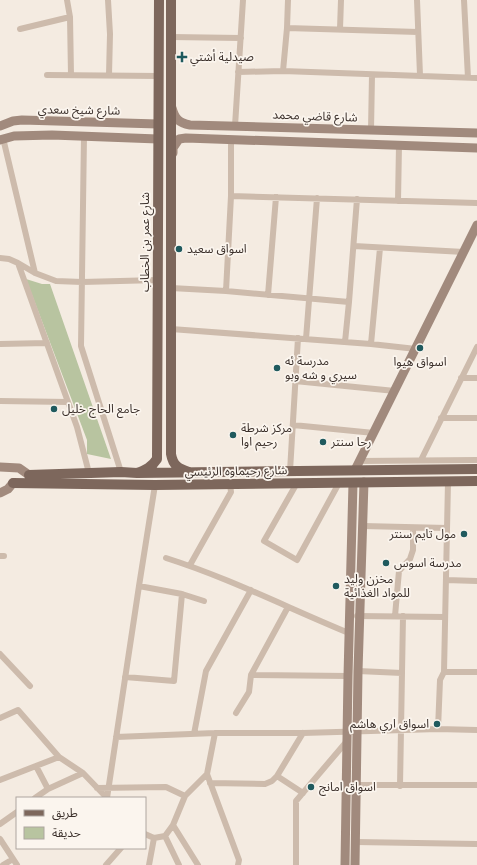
<svg xmlns="http://www.w3.org/2000/svg" width="477" height="865" font-family="Raleway,'Noto Sans Arabic',sans-serif">
	<style>
		.green { fill: #b8c4a0 }
		.lines { fill: none; stroke-linecap: round; stroke-linejoin: round }
		.street { stroke: #cdbbac; stroke-width: 6 }
		.secondary { stroke: #a18a7d; stroke-width: 9 }
		.primary { stroke: #7d675c; stroke-width: 10 }
		.poi-dot { fill: #1f5a5e; stroke: #fbf5ee; stroke-width: 1.5 }
		.labels { text-anchor: middle; dominant-baseline: central; stroke-width: 3.5; stroke-linejoin: round; paint-order: stroke }
		.poi-label { font-size: 12px; fill: #3b302b; stroke: #fbf5ee; text-anchor: start }
		.street-label { font-size: 12px; fill: #3b302b; stroke: #fbf5ee }
	</style>
	<rect width="100%" height="100%" fill="#f4ebe1"/>
	<path class="green" d="M 26,279 L 42,284 L 50,284 L 111,459 L 87,454 L 87,440 Z"/>
	<g class="lines">
		<path class="street" d="M 67,0 L 70,17 L 71,75
			M 108,0 L 110,34 L 109,75
			M 417,0 L 420,75
			M 464,0 L 468,78
			M 287,28 L 418,32
			M 20,29 L 70,17
			M 340,29 L 341,0
			M 171,37 L 241,38
			M 283,71 L 287,28 L 288,0
			M 238,72 L 283,71 L 477,78
			M 47,75 L 159,76
			M 235,126 L 243,0
			M 371,130 L 372,75
			M 84,136 L 81,346 L 121,472
			M 3,138 L 35,273
			M 231,196 L 477,203
			M 398,201 L 399,145
			M 354,246 L 464,252
			M 0,258 L 9,259 L 18,263 L 77,427 L 89,473
			M 18,263 L 35,273 L 56,281 L 82,282 L 158,280
			M 171,288 L 226,291 L 349,302 L 357,199
			M 226,291 L 231,196 L 231,140
			M 268,295 L 276,197
			M 171,329 L 371,344 L 416,349
			M 306,339 L 317,198
			M 345,342 L 349,302
			M 0,344 L 47,343
			M 371,344 L 380,248
			M 461,378 L 477,378
			M 295,381 L 395,391
			M 0,401 L 68,402
			M 441,418 L 477,418
			M 293,425 L 374,433
			M 421,460 L 477,347
			M 360,461 L 477,460
			M 290,471 L 298,338
			M 297,483 L 264,541 L 297,560 L 339,483
			M 363,526 L 447,528
			M 0,556 L 4,556
			M 166,558 C 229,578 288,608 349,633
			M 190,565 L 231,492 L 230,484
			M 446,580 L 477,581
			M 139,586 L 182,594 L 204,601
			M 357,616 L 445,617
			M 395,616 L 399,571 L 410,559 L 413,550 L 413,528
			M 0,654 L 30,686
			M 358,671 L 402,673
			M 444,672 L 448,482
			M 251,675 L 348,676
			M 125,677 L 174,681 L 182,594
			M 236,713 L 249,692 L 251,675 L 288,607
			M 0,718 L 18,710 L 59,757 L 83,773 L 107,798
			M 438,729 L 440,680 L 444,672 L 477,672
			M 215,733 L 207,774 L 239,860 L 238,865
			M 194,734 L 206,671 L 251,590
			M 116,737 L 215,733 L 303,733 L 438,729 L 477,730
			M 36,766 L 48,789
			M 277,776 L 303,793
			M 0,780 L 59,757
			M 210,783 L 265,784 L 272,781 L 277,776 L 303,733
			M 357,785 L 477,785
			M 400,786 L 403,616
			M 97,788 L 166,787 L 185,796
			M 35,798 L 48,789 L 83,773
			M 107,798 L 139,586 L 155,485
			M 0,824 L 17,812
			M 173,825 L 198,865
			M 145,834 L 154,838 L 165,836 L 173,825 L 185,796 L 207,774
			M 165,836 L 179,865
			M 0,839 L 17,865
			M 356,842 L 477,844
			M 3,865 L 13,859
			M 106,865 L 121,848
			M 149,865 L 154,838
			M 296,865 L 296,801 L 347,741"/>
		<path class="secondary" d="M 172,108 C 175,119 179,123 190,125 L 477,133
			M 0,126 L 13,121 L 22,120 L 158,124
			M 0,140 L 14,136 L 52,135 L 158,139
			M 173,153 L 173,148 L 179,139 L 186,138 L 477,148
			M 0,467 L 19,468 L 29,475
			M 355,470 L 477,225
			M 0,493 L 8,489 L 13,483
			M 345,865 L 348,676 L 353,483
			M 355,865 L 358,671 L 364,482"/>
		<path class="primary" d="M 171,0 L 171,454 C 173,466 179,469 189,472
			M 137,473 C 145,470 152,467 157,459 L 159,0
			M 29,475 L 121,472 L 137,473 L 477,469
			M 13,483 L 155,485 L 477,481"/>
	</g>
	<g class="poi-dot">
		<path d="M180 51h4v4h4v4h-4v4h-4v-4h-4v-4h4z"/>
		<circle cx="179" cy="249" r="4"/>
		<circle cx="420" cy="348" r="4"/>
		<circle cx="277" cy="368" r="4"/>
		<circle cx="54" cy="409" r="4"/>
		<circle cx="233" cy="435" r="4"/>
		<circle cx="323" cy="442" r="4"/>
		<circle cx="464" cy="534" r="4"/>
		<circle cx="386" cy="563" r="4"/>
		<circle cx="336" cy="586" r="4"/>
		<circle cx="437" cy="724" r="4"/>
		<circle cx="311" cy="787" r="4"/>
	</g>
	<g class="labels">
		<g class="poi-label">
			<text x="190" y="57">صيدلية أشتي</text>
			<text x="187" y="249">اسواق سعيد</text>
			<text x="285" y="361">مدرسة ئه<tspan x="285" dy="14">سيري و شه وبو</tspan></text>
			<text x="420" y="362" text-anchor="middle">اسواق هيوا</text>
			<text x="62" y="409">جامع الحاج خليل</text>
			<text x="241" y="428">مركز شرطة<tspan x="241" dy="14">رحيم اوا</tspan></text>
			<text x="331" y="442">رحا سنتر</text>
			<text x="456" y="534" text-anchor="end">مول تايم سنتر</text>
			<text x="394" y="563">مدرسة اسوس</text>
			<text x="344" y="579">مخزن وليد<tspan x="344" dy="14">للمواد الغذائية</tspan></text>
			<text x="429" y="724" text-anchor="end">اسواق اري هاشم</text>
			<text x="319" y="787">اسواق امانج</text>
		</g>
		<g class="street-label">
			<text transform="translate(79 110) rotate(1)">شارع شيخ سعدي</text>
			<text transform="translate(315 116) rotate(2)">شارع قاضي محمد</text>
			<text transform="translate(145 242) rotate(-90)">شارع عمر بن الخطاب</text>
			<text transform="translate(236 471) rotate(-1)">شارع رحيماوه الرئيسي</text>
		</g>
	</g>
	<rect x="16" y="797" width="130" height="52" fill="#fbf5ee" stroke="#aea6a0"/>
	<rect x="24" y="810" width="20" height="6" fill="#7d675c" stroke="#aea6a0"/>
	<text x="52" y="817" font-size="12" fill="#3b302b">طريق</text>
	<rect x="24" y="827" width="20" height="12" fill="#b8c4a0" stroke="#aea6a0"/>
	<text x="52" y="837" font-size="12" fill="#3b302b">حديقة</text>
</svg>
